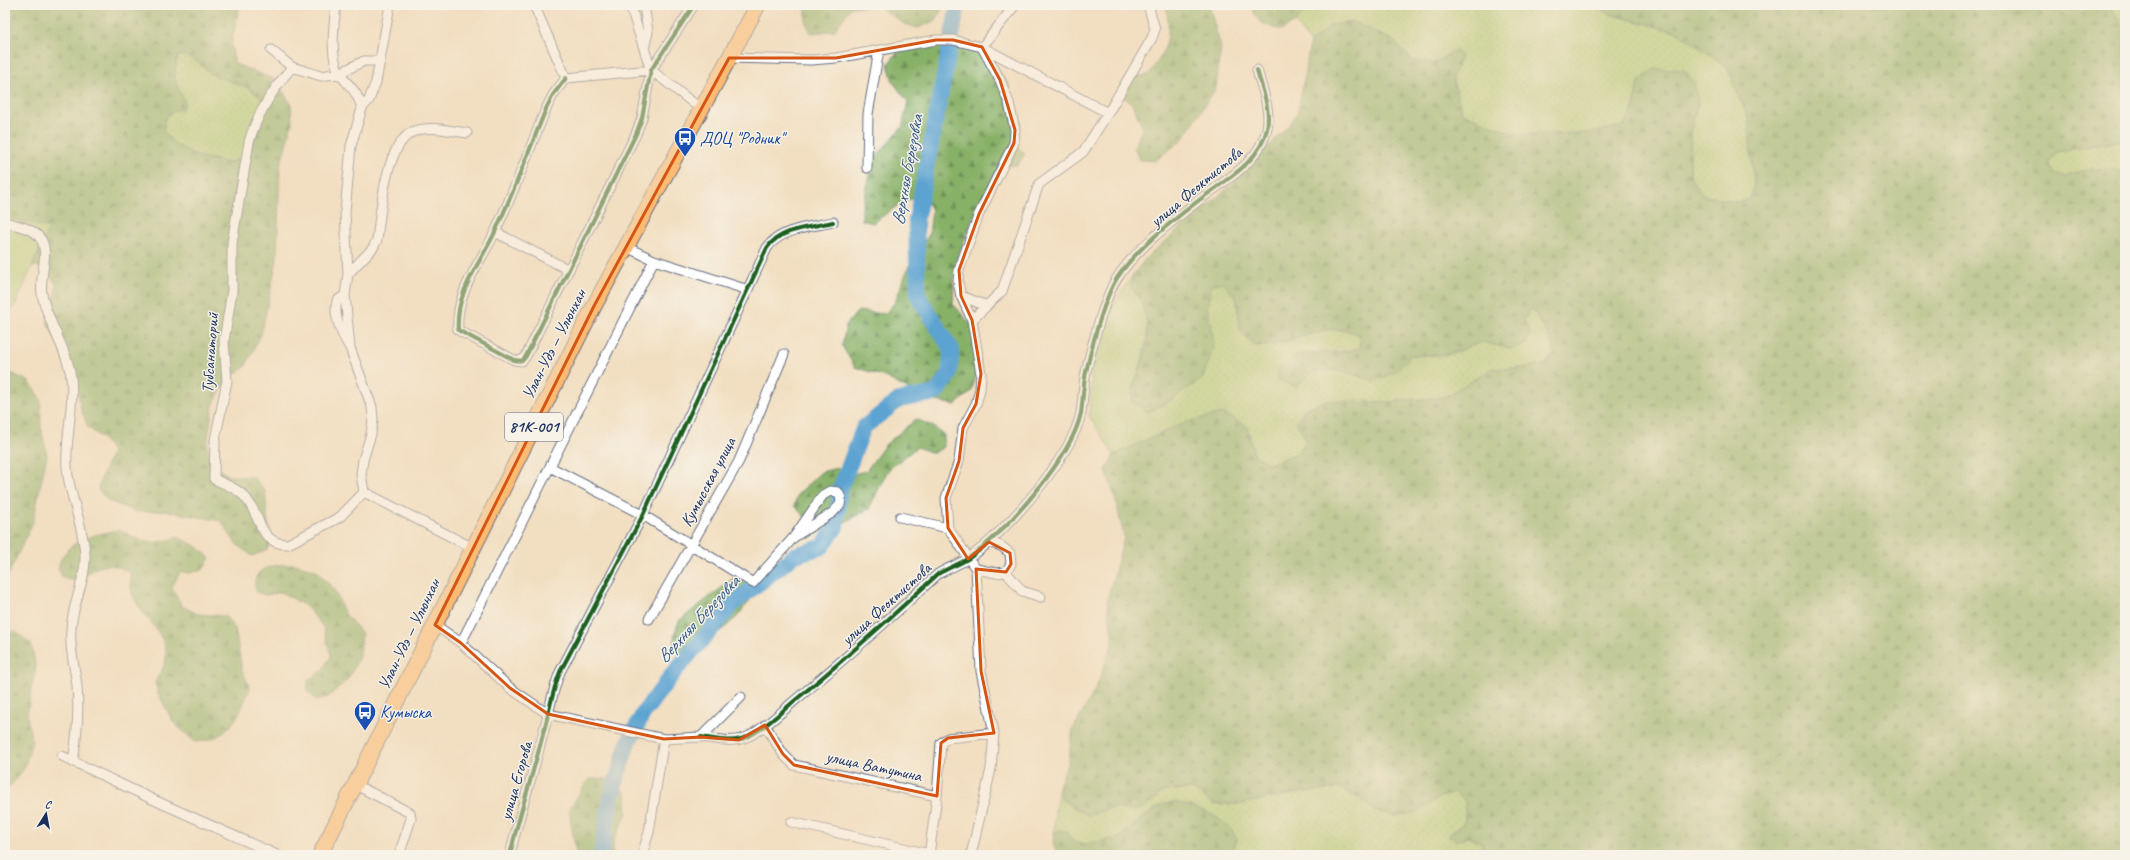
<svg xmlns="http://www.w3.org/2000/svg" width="2130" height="860" font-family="Caveat,sans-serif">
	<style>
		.grass { fill: url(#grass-dots); stroke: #637e6a }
		.forest { fill: url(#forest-firs); stroke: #527063; fill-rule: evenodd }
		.green { fill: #abce77; stroke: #637e6a }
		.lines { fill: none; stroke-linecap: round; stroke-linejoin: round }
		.river { stroke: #5ba3d1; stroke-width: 16 }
		.street-casing { stroke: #666d81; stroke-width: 11 }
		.primary-casing { stroke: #666d81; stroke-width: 17 }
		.street { stroke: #fff; stroke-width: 9 }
		.primary { stroke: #ffbb71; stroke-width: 15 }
		.cycleway-casing { stroke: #f7f3e8; stroke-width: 6 }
		.cycleway { stroke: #1b5e20; stroke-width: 4 }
		.marked { fill: none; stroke: #d45514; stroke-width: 3; stroke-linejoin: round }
		.labels { text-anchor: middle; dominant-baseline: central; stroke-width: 3; stroke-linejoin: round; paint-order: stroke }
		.shield { fill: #f7f3e8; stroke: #5d6a87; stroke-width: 1 }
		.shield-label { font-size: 16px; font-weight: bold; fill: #1b2f5e }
		.transit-label { font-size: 17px; fill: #164399; stroke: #f7f3e8; text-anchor: start }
		.street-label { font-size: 17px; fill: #1b2f5e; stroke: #f7f3e8 }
		.water-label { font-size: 18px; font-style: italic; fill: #315886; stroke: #f7f3e8 }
	</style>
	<defs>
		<pattern id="grass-dots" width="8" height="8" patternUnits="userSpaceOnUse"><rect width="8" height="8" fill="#abce77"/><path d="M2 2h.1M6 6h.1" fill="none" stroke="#93b169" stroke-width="1.8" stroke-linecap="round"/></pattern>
		<pattern id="forest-firs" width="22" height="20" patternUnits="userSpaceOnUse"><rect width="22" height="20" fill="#88b168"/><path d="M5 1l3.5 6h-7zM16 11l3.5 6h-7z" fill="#6e9059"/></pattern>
	</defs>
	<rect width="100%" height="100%" fill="#f7f3e8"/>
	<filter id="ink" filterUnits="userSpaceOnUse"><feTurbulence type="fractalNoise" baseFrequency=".025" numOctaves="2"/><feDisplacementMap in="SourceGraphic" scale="8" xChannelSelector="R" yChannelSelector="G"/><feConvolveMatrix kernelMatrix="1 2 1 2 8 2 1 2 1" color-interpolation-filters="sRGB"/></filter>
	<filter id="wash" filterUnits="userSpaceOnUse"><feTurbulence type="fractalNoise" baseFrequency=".012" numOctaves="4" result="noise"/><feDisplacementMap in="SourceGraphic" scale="16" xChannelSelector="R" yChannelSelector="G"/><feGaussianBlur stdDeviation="0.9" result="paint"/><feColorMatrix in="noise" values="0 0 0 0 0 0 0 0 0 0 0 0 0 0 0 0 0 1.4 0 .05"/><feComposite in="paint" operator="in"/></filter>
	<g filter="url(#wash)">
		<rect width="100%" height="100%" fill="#f2dfc1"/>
		<path class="grass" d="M 1311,5 L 1590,5 L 1613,15 L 1678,32 L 1727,67 L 1748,118 L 1754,183 L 1750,200 L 1735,202 L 1702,195 L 1690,176 L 1690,132 L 1698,102 L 1639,81 L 1633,110 L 1624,126 L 1590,133 L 1514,134 L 1462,113 L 1452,77 L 1461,57 L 1435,63 L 1414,61 L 1392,40 L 1331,25 L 1310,43 L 1295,22 Z
			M 2109,5 L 2125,5 L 2125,29 Z
			M 186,55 L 197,61 L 212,74 L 248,88 L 261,97 L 265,110 L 259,130 L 246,156 L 229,163 L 197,156 L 172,142 L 163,131 L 165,117 L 185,102 C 175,85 172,76 178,56 Z
			M 2125,140 L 2125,185 L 2122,172 L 2091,168 L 2064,177 L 2055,174 L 2049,163 L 2056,152 Z
			M 1133,275 L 1131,287 C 1159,319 1144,355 1132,390 L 1214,345 L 1207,306 L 1211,285 L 1222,282 L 1236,297 L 1241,331 L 1272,345 L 1329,329 L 1355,332 L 1361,338 L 1359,348 L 1340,352 L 1298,354 L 1314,371 L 1341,370 L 1374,381 L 1397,371 L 1411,355 L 1447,355 L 1482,342 L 1511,349 L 1526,344 L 1530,333 L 1524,319 L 1532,308 L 1552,342 L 1554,354 L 1546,364 L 1525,368 L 1491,369 L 1445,397 L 1387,402 L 1325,401 L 1304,409 L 1297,423 L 1307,441 L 1297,453 L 1269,464 L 1254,455 L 1247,426 L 1183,423 L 1114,455 L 1089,416 L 1092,372 L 1109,310 Z
			M 1059,786 L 1062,800 L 1087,815 L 1116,807 L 1130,811 L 1146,807 L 1163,791 L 1192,789 L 1214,804 L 1241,804 L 1291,794 L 1340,788 L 1362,800 L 1375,811 L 1417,812 L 1440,797 L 1455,793 L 1465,801 L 1465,822 L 1448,836 L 1455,841 L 1467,837 L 1482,843 L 1482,850 L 1480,855 L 1234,855 L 1232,852 L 1237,840 L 1174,802 L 1161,805 L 1137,822 L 1119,838 L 1086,844 L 1073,841 L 1058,830 L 1054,835 L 1055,810 Z"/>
		<path class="forest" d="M 5,5 L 240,5 L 231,45 L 235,64 L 276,80 L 291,104 L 292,123 L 280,167 L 277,260 L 261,335 L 245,367 L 227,379 L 213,405 L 207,446 L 211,464 L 229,476 L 254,477 L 265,491 L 268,523 L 272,539 L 267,550 L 252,556 L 236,544 L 221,521 L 166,511 L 137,512 L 108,501 L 98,489 C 101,474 108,466 112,451 L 105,441 L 88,427 L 81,409 L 74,372 L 47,323 L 57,286 L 46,269 L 35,266 L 5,280 ZM 185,55 L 197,61 L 211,74 L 249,88 L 261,97 L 265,111 L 259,130 L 246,156 L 229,163 L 197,156 L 172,142 L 163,131 L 165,118 L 175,110 L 182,110 L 185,102 C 175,85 172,76 178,56 Z
			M 806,5 L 944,5 L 936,20 L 918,28 L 904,24 L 880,7 L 851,7 L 834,31 L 811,33 L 805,21 Z
			M 1166,5 L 1209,5 L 1221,47 L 1216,88 L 1182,140 L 1155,161 L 1139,160 L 1134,147 L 1143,128 L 1132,104 L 1118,92 C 1123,75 1132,77 1148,75 C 1168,49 1171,37 1166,5 Z
			M 1253,5 L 1311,5 L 1295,22 L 1282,30 C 1267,26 1253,23 1253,5 Z
			M 1590,5 L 2109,5 L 2125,29 L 2125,140 L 2056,152 L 2049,163 L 2055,174 L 2064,177 L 2091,168 L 2122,172 C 2126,189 2127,209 2125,226 C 2124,237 2120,251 2125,261 L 2125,855 L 1480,855 L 1482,850 L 1482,843 L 1467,837 L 1455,841 L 1448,836 L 1465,822 L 1465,801 L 1455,793 L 1440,797 L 1417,812 L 1395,816 L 1375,811 L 1362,800 L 1340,788 L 1291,794 L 1241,804 L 1214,804 L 1192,789 L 1163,791 L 1146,807 L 1130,811 L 1116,807 L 1087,815 L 1062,800 L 1059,786 L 1068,762 L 1073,729 L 1096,688 L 1113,642 L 1107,601 L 1124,537 L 1115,498 L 1106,470 L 1114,455 L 1183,423 L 1223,413 L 1247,426 L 1254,455 L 1270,464 L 1297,453 L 1307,441 L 1297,423 L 1304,409 L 1325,401 L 1387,402 L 1445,397 L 1491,369 L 1525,368 L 1546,364 L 1554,354 L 1552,342 L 1532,308 L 1524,319 L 1530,333 L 1526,344 L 1511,349 L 1482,342 L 1447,355 L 1411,355 L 1397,371 L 1374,381 L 1341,370 L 1314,371 L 1296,387 L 1278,380 L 1278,369 L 1298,354 L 1340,352 L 1359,348 L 1361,338 C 1341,317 1297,339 1273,344 C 1267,346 1261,346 1255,346 L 1241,331 L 1236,297 L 1222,282 L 1211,285 L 1207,306 L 1214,345 L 1203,378 L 1167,403 L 1148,412 L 1132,402 C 1132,383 1143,367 1146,348 C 1150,326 1145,303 1131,287 L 1133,275 L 1147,257 L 1236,181 L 1291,123 L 1298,111 L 1310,43 L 1331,25 L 1353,22 L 1392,40 L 1414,61 L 1435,63 L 1455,50 L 1461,57 L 1452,77 L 1462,113 L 1514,134 L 1590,133 L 1624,126 L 1633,110 L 1639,81 L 1655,69 L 1684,70 L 1694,82 L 1698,102 L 1690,132 L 1690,176 L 1702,195 L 1735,202 L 1750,199 L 1754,183 L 1748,118 L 1727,67 L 1678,32 L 1613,15 Z
			M 934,45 L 963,47 L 989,57 L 1009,84 L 1009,103 L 1021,122 L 1014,143 L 1025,154 L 1018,165 L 999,167 L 976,211 L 955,263 L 953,304 L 973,327 L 981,360 L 971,392 L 955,405 L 926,399 L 885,377 L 855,367 L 842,346 L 846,325 L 858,311 L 885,314 L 895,302 L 912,258 L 929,235 L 932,210 L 923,197 L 905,200 L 873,223 L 862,220 L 862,208 L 874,159 L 902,127 L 908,102 L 893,82 L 888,64 L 899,50 Z
			M 5,370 L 30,382 L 41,400 L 41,427 L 47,455 L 33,522 L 5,582 Z
			M 916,419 L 934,427 L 944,435 L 944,447 L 933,453 L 917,447 L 888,470 L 869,509 L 836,527 L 810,522 L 794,506 L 798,494 L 821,472 L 837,468 L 853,474 L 866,471 L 885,445 Z
			M 120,530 C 146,543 150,546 178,537 L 198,547 L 210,558 L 203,570 L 190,573 L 180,572 L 172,587 L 182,606 L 198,614 L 225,616 L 235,628 L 242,670 L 250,688 C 239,717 229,740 195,742 L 174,723 L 158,694 L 155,682 C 158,676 163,669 165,663 C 172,634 140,618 132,593 C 130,587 131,578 130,572 C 106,560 99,565 79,581 L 63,578 L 58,569 C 63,540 95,534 120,530 Z
			M 295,564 L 316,570 L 334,589 L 345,614 L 362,633 L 360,655 L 349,678 L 328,697 L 316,700 L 307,691 L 308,680 L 322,671 L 331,656 L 323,627 L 306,606 L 281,592 L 266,595 L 256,592 C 249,565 276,565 295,564 Z
			M 739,574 L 754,576 L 758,590 L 736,618 L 689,657 L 676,652 L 674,635 L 679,621 Z
			M 15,631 L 31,644 L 36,666 L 27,715 L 32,742 L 24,769 L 8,788 L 5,789 L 5,634 Z
			M 589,779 L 613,779 L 626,794 L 627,814 L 614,840 L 613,855 L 576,855 L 569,809 Z
			M 1174,802 C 1197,807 1227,816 1237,840 L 1232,852 L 1234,855 L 1058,855 C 1053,846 1050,839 1058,830 L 1066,831 L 1073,841 L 1085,844 L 1119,838 L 1161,805 Z"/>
		<path class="green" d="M 5,217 L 49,228 L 14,308 L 5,312 Z"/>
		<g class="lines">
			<path class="river" d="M 601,855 L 611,798 L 627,745 L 644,712 L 675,671 L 735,602 L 795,555 L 822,547 L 836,527 L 840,489 L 864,427 L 899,400 L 936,393 L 949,375 L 952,350 L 918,296 L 916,221 L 958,5"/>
		</g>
	</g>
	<g filter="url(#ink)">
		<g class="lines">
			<g class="street-casing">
				<path id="street" d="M 336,5 C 334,25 329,56 340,74 C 350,88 356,89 362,108
					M 534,5 L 566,78 L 651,70
					M 630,5 L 651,70 L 701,109
					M 644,5 L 648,32 L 644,49
					M 271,50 L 292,67 L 321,76 L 340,73 L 364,61 L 380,61
					M 729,58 L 811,60 L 836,58 L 936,40 L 953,40 L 982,47 L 1015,5
					M 292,67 C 273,89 257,114 249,142 L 232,243 L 232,291 L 224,341 L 227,381 L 215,440 L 214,479 C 224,484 236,487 244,496 C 261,513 258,545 288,544 L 340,517 L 364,492
					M 566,78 L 553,95 L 546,109 C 529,150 514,192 495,232 C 480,264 455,292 458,330 L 514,360 L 522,361 L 526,356 L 636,134 L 642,118 L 651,70 L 694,5
					M 1108,113 L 1152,38 L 1155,29 L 1148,5
					M 867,168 L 868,114 L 879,50
					M 5,222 C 18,226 35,228 42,241 C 49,255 39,278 42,294 C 47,321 64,344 70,371 C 76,402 65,435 67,467 C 69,497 84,525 85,556 C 86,581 72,604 71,629 C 69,648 75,668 77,686 C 79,711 77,737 73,762
					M 495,232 L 569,270
					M 626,247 L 654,260 L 748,290
					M 348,274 L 373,248 L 377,240 C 381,212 385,137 418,130 C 433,126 452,131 467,133
					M 345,295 L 348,274 L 345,212 L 351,146 L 362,108 L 369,100 L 376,82 L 390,5
					M 961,296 L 987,306
					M 972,320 L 1002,291 L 1039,184 L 1083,152 L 1108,113 L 982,47
					M 350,348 C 342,335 333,316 337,301 L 345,295 L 350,348 L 372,407 L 373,420 L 371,434 L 363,460 L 361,474 L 364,492 L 473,548
					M 550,467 L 643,515 L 753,583 L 794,537 L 832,513 L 840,505 L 841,498 L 838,492 L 830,491 L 823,495 L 794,537
					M 900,517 L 948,528 L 976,569 L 981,671 L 994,733 L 991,769 L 971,855
					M 948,528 L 946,498 L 959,461 L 963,428 L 976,404 L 980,390 L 981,374 L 972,320 L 961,296 L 958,282 L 959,270 L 979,214 L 1014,143 L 1015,130 L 1009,103 L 1000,80 L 982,47
					M 976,569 L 996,573 L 1006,572 L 1011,564 L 1010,553 L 1001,546 L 989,542
					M 1006,572 L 1022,591 L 1041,597
					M 649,619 L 739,461 L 784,354
					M 435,625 L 461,643 L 654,260
					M 461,643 L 510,688 L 548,714 L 664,739 L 701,737 L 741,697
					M 765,725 L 783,754 L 794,765 L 937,796 L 929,855
					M 701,737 C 716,739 734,744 749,736 C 767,727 783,710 799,697 C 847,658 892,616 938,574 C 948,568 960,564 969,558 C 1005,533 1072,457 1081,413 C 1083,400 1083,386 1086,372 C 1092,346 1103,300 1117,278 C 1137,248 1170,223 1198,201 C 1224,180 1259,164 1267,129 C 1271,109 1262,89 1257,70
					M 62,756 L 154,800 L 277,855
					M 356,785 L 410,813 L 411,819 L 399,855
					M 937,796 L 941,743 L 948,738 L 994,733
					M 791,822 L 929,854
					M 510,855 C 519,814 533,775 543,734 C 549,713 552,692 560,672 L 643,515 L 767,248 C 779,229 811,227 833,222
					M 642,855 L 649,832 L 664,739"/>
			</g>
			<g class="primary-casing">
				<path id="primary" d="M 320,855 L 594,306 L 758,5"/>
			</g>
			<use href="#street" class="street"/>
			<use href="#primary" class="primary"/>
			<g class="cycleway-casing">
				<path id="cycleway" d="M 566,78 L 553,95 L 546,109 C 529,150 514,192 495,232 C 480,264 455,292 458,330 L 514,360 L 522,361 L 526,356 L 636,134 L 642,118 L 651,70 L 694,5
					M 701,737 C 716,739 734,744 749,736 C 767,727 783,710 799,697 C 847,658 892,616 938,574 C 948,568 960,564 969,558 C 1005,533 1072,457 1081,413 C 1083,400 1083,386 1086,372 C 1092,346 1103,300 1117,278 C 1137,248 1170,223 1198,201 C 1224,180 1259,164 1267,129 C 1271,109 1262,89 1257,70
					M 510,855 C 519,814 533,775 543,734 C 549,713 552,692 560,672 L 643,515 L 767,248 C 779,229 811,227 833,222"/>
			</g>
			<use href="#cycleway" class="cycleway"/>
		</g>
	</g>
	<path d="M0 0H2130V860H0ZM 936,40 L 953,40 L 982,47 L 1000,80 L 1015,130 L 1014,143 L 979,214 L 959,270 L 961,296 L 972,320 L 981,374 L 976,404 L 963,428 L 959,461 L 946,498 L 948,528 L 968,559 L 989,542 L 1010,553 L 1011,564 L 1006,572 L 976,569 L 981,671 L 994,733 L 948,738 L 941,743 L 937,796 L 794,765 L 783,754 L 765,725 L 739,740 L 701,737 L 664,739 L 548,714 L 510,688 L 461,643 L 435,625 L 594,306 L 729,58 L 836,58 Z" fill="#f2dfc1" fill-opacity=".55" fill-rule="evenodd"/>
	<path class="marked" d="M 936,40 L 953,40 L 982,47 L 1000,80 L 1015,130 L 1014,143 L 979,214 L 959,270 L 961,296 L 972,320 L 981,374 L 976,404 L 963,428 L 959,461 L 946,498 L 948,528 L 968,559 L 989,542 L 1010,553 L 1011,564 L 1006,572 L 976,569 L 981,671 L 994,733 L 948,738 L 941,743 L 937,796 L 794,765 L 783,754 L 765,725 L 739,740 L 701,737 L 664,739 L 548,714 L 510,688 L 461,643 L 435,625 L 594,306 L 729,58 L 836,58 Z"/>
	<defs>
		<g id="bus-pin" transform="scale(1.15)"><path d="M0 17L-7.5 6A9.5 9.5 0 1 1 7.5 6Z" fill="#1a4fb4" stroke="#f7f3e8"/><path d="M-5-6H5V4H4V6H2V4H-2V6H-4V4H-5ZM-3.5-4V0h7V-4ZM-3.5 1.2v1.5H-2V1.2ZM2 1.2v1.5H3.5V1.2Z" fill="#fff"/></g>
	</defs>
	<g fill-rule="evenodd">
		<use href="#bus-pin" x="685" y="138"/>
		<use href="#bus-pin" x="365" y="712"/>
	</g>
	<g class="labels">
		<rect class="shield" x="505" y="413" width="58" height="28" rx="3"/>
		<g class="shield-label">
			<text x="534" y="427">81К-001</text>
		</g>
		<g class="transit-label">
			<text x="700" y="138">ДОЦ "Родник"</text>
			<text x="380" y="712">Кумыска</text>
		</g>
		<g class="street-label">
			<text transform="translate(1196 187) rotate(-40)">улица Феоктистова</text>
			<text transform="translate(554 344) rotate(-63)">Улан-Удэ — Улюнхан</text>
			<text transform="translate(210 353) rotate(-86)">Тубсанаторий</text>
			<text transform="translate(708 482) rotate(-62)">Кумысская улица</text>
			<text transform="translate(886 604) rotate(-42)">улица Феоктистова</text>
			<text transform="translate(409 634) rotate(-64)">Улан-Удэ — Улюнхан</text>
			<text transform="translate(874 766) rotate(12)">улица Ватутина</text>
			<text transform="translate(516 781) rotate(-74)">улица Егорова</text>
		</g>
		<g class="water-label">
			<text transform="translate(907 170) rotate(-80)">Верхняя Березовка</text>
			<text transform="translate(698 619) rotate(-47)">Верхняя Березовка</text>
		</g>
	</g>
	<rect width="2130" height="860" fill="none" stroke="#f7f3e8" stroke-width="20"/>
	<g transform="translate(46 814) rotate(11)" stroke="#f7f3e8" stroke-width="3" paint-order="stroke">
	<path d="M0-3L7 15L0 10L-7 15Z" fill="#1b2f5e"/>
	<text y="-6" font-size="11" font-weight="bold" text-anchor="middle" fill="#1b2f5e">С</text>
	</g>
</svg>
